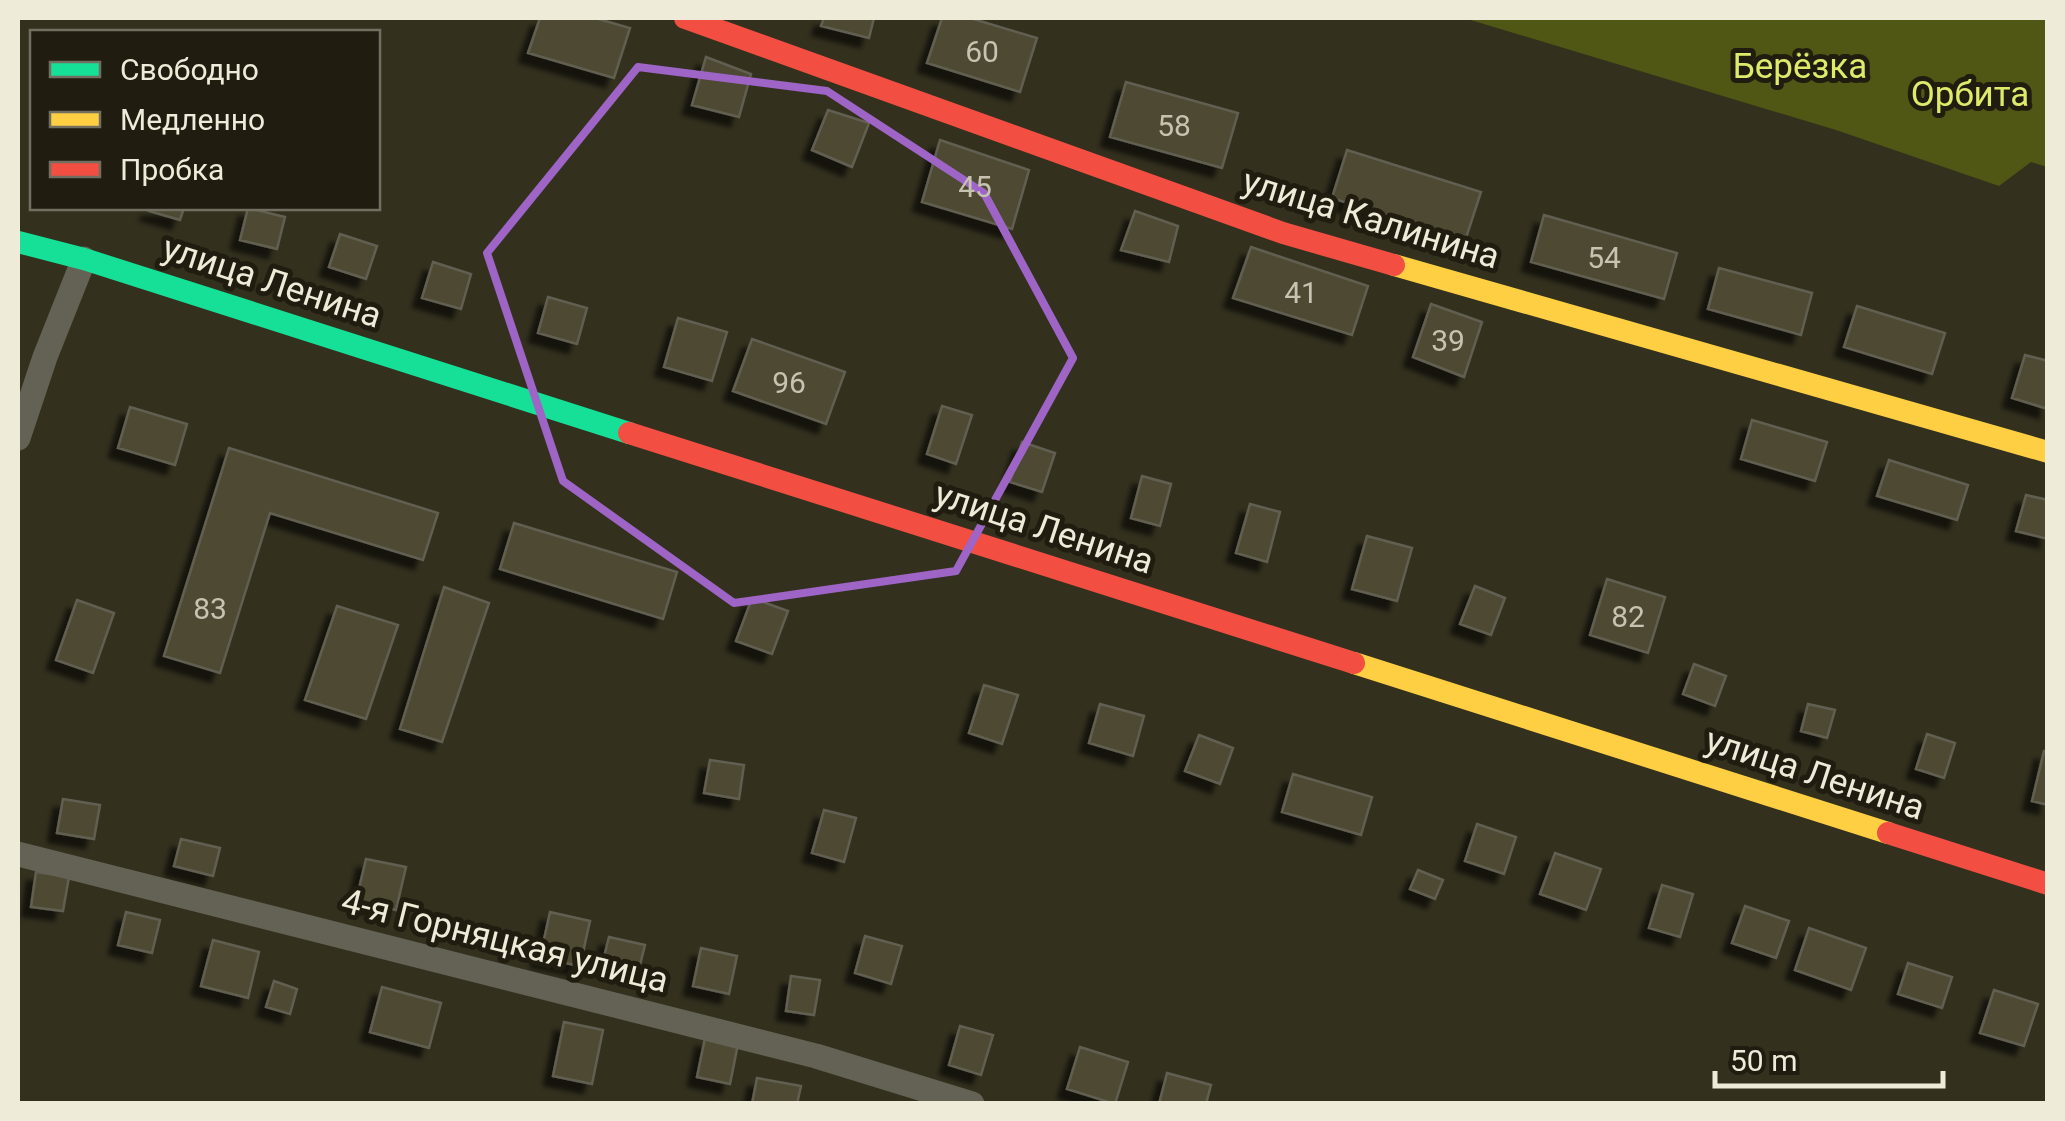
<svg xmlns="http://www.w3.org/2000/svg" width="2065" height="1121" font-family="Roboto,sans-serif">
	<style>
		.green { fill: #505614 }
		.building { fill: #4e4a33; stroke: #615f51; stroke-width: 2.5; filter: url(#shadow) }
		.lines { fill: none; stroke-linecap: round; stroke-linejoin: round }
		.street { stroke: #646155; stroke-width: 25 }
		.fast { stroke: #16e098; stroke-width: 22 }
		.slow { stroke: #ffcf43; stroke-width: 22 }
		.jam { stroke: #f24e42; stroke-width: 22 }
		.marked { fill: none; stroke: #9e65c7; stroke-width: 8; stroke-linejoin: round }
		.labels { text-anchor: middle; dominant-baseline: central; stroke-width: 10; stroke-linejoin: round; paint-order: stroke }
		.number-label { font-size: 30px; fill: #c6c3b0 }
		.park-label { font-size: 35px; fill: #ddea6a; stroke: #201d10 }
		.street-label { font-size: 35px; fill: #eeebd9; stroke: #201d10 }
	</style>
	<defs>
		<filter id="shadow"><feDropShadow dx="-9" dy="9" stdDeviation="2.5" flood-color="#0009"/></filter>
	</defs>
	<rect width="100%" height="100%" fill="#33301e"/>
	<path class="green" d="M 1464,18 L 2047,18 L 2047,167 L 2031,162 L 1999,186 L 1836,130 Z"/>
	<path class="building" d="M 540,18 L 595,18 L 630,28 L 614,78 L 528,53 Z
		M 824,18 L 874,18 L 869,38 L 821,26 Z
		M 942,18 L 970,18 L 1037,38 L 1020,92 L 927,63 Z
		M 706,57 L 751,74 L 739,117 L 692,105 Z
		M 1126,82 L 1238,113 L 1222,168 L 1110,137 Z
		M 828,110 L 869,123 L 852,167 L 812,150 Z
		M 940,140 L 1029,170 L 1012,229 L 922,202 Z
		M 1347,150 L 1481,192 L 1465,241 L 1332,198 Z
		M 151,208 L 184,208 L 180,220 L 149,211 Z
		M 248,208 L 285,217 L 277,249 L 240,240 Z
		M 1135,211 L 1178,226 L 1169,262 L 1121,250 Z
		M 1544,215 L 1677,253 L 1664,299 L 1531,262 Z
		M 340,234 L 377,246 L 366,279 L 329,267 Z
		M 1251,247 L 1368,286 L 1352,335 L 1233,298 Z
		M 433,262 L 471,274 L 461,309 L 422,298 Z
		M 1719,268 L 1812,293 L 1801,335 L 1708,309 Z
		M 548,297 L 587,308 L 577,344 L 538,333 Z
		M 1431,304 L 1482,322 L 1464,377 L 1413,357 Z
		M 1857,306 L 1945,333 L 1932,374 L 1844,347 Z
		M 678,318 L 727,332 L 712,381 L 664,367 Z
		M 752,339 L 845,372 L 826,424 L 733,391 Z
		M 2025,355 L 2048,361 L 2048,409 L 2012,398 Z
		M 942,406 L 972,415 L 956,464 L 927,454 Z
		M 130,407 L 187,424 L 175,465 L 118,448 Z
		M 1752,420 L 1827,442 L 1815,481 L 1741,459 Z
		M 1022,442 L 1055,453 L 1042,492 L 1010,482 Z
		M 229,448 L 438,513 L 423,560 L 270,513 L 220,673 L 164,656 Z
		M 1889,460 L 1968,485 L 1957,520 L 1877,496 Z
		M 1142,476 L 1171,484 L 1160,526 L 1131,518 Z
		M 2026,495 L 2048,500 L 2048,539 L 2016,531 Z
		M 1250,504 L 1280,512 L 1267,562 L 1236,553 Z
		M 514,523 L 677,572 L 663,619 L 500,569 Z
		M 1367,536 L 1412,548 L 1397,601 L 1352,589 Z
		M 1607,579 L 1665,597 L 1648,653 L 1590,635 Z
		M 1475,586 L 1505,598 L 1491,635 L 1460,624 Z
		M 444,587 L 489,603 L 442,742 L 400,729 Z
		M 752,598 L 788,611 L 772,654 L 736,641 Z
		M 77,600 L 114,613 L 93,673 L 56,660 Z
		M 337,606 L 398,625 L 366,719 L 305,700 Z
		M 1694,664 L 1726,676 L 1715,706 L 1683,694 Z
		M 984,685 L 1018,695 L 1002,744 L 969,733 Z
		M 1100,704 L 1144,716 L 1133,756 L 1089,743 Z
		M 1808,704 L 1835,710 L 1827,738 L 1801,731 Z
		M 1927,734 L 1955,743 L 1944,778 L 1916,769 Z
		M 1199,735 L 1233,748 L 1220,784 L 1185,771 Z
		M 2044,751 L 2048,751 L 2048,805 L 2032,801 Z
		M 710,760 L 744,765 L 739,799 L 704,793 Z
		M 1293,774 L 1372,797 L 1361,835 L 1282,812 Z
		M 63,799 L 100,805 L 94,839 L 57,833 Z
		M 824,810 L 856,818 L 844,862 L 812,853 Z
		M 1477,824 L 1516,837 L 1504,874 L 1465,861 Z
		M 181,839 L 220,848 L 213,876 L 174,866 Z
		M 1555,853 L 1601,869 L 1586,910 L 1540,894 Z
		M 366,859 L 406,867 L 396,910 L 356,901 Z
		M 1418,870 L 1443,880 L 1435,899 L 1410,889 Z
		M 36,872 L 69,877 L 63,911 L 31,907 Z
		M 1662,885 L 1693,894 L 1680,937 L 1649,928 Z
		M 1745,906 L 1789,921 L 1776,958 L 1732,943 Z
		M 126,912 L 160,920 L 152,953 L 118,945 Z
		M 550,912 L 590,921 L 580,966 L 540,958 Z
		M 1809,928 L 1866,948 L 1851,990 L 1795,970 Z
		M 865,936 L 902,946 L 891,984 L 855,973 Z
		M 609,937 L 645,945 L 638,973 L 602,965 Z
		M 213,940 L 259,952 L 248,998 L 201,986 Z
		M 701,948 L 737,956 L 729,994 L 693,986 Z
		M 1908,963 L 1952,977 L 1942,1008 L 1898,994 Z
		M 791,976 L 820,980 L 814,1015 L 786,1011 Z
		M 274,981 L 297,989 L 290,1014 L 266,1007 Z
		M 382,987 L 441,1003 L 429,1048 L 370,1032 Z
		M 1994,990 L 2038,1004 L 2024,1046 L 1980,1033 Z
		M 564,1022 L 603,1030 L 592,1084 L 553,1076 Z
		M 960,1026 L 993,1035 L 981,1075 L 949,1065 Z
		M 705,1038 L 738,1044 L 730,1084 L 697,1077 Z
		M 1080,1047 L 1128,1062 L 1115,1104 L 1067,1089 Z
		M 1167,1073 L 1211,1085 L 1206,1104 L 1159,1104 Z
		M 757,1078 L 801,1086 L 797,1104 L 752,1104 Z"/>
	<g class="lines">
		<path class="street" d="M 18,438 L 45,357 L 84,259
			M 18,854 L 816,1056 L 972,1104"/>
		<path class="fast" d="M 18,242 L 84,259 L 629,433"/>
		<path class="slow" d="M 1394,265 L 2048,452
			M 1354,663 L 1888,833"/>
		<path class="jam" d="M 685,18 L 1283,233 L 1394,265
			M 629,433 L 1354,663
			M 1888,833 L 2048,884"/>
	</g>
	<path class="marked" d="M 638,67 L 827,91 L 984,193 L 1073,358 L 956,571 L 734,603 L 563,481 L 487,253 Z"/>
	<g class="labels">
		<g class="number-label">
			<text x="982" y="51">60</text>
			<text x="1174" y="125">58</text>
			<text x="975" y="186">45</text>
			<text x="1604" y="257">54</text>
			<text x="1301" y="292">41</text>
			<text x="1448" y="340">39</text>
			<text x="789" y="382">96</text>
			<text x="210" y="608">83</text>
			<text x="1628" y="616">82</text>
		</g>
		<g class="park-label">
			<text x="1800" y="66">Берёзка</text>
			<text x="1970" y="94">Орбита</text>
		</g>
		<g class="street-label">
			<text transform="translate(1371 219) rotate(17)">улица Калинина</text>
			<text transform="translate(272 282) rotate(18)">улица Ленина</text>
			<text transform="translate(1044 528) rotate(18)">улица Ленина</text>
			<text transform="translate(1815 774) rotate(18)">улица Ленина</text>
			<text transform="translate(505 941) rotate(14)">4-я Горняцкая улица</text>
		</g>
	</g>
	<rect width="2065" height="1121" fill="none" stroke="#eeebd9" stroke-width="40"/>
	<rect x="30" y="30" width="350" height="180" fill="#201d10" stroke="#726f60" stroke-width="2.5"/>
	<rect x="50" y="62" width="50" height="15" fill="#16e098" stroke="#726f60" stroke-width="2.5"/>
	<text x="120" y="80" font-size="30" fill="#eeebd9">Свободно</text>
	<rect x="50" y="112" width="50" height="15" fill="#ffcf43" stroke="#726f60" stroke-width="2.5"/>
	<text x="120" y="130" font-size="30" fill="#eeebd9">Медленно</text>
	<rect x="50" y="162" width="50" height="15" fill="#f24e42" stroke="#726f60" stroke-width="2.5"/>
	<text x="120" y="180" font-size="30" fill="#eeebd9">Пробка</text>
	<path d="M1715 1071v15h228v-15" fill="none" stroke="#eeebd9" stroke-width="5"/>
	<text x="1730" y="1071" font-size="30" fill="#eeebd9" stroke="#201d10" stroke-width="8" paint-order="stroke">50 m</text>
</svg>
